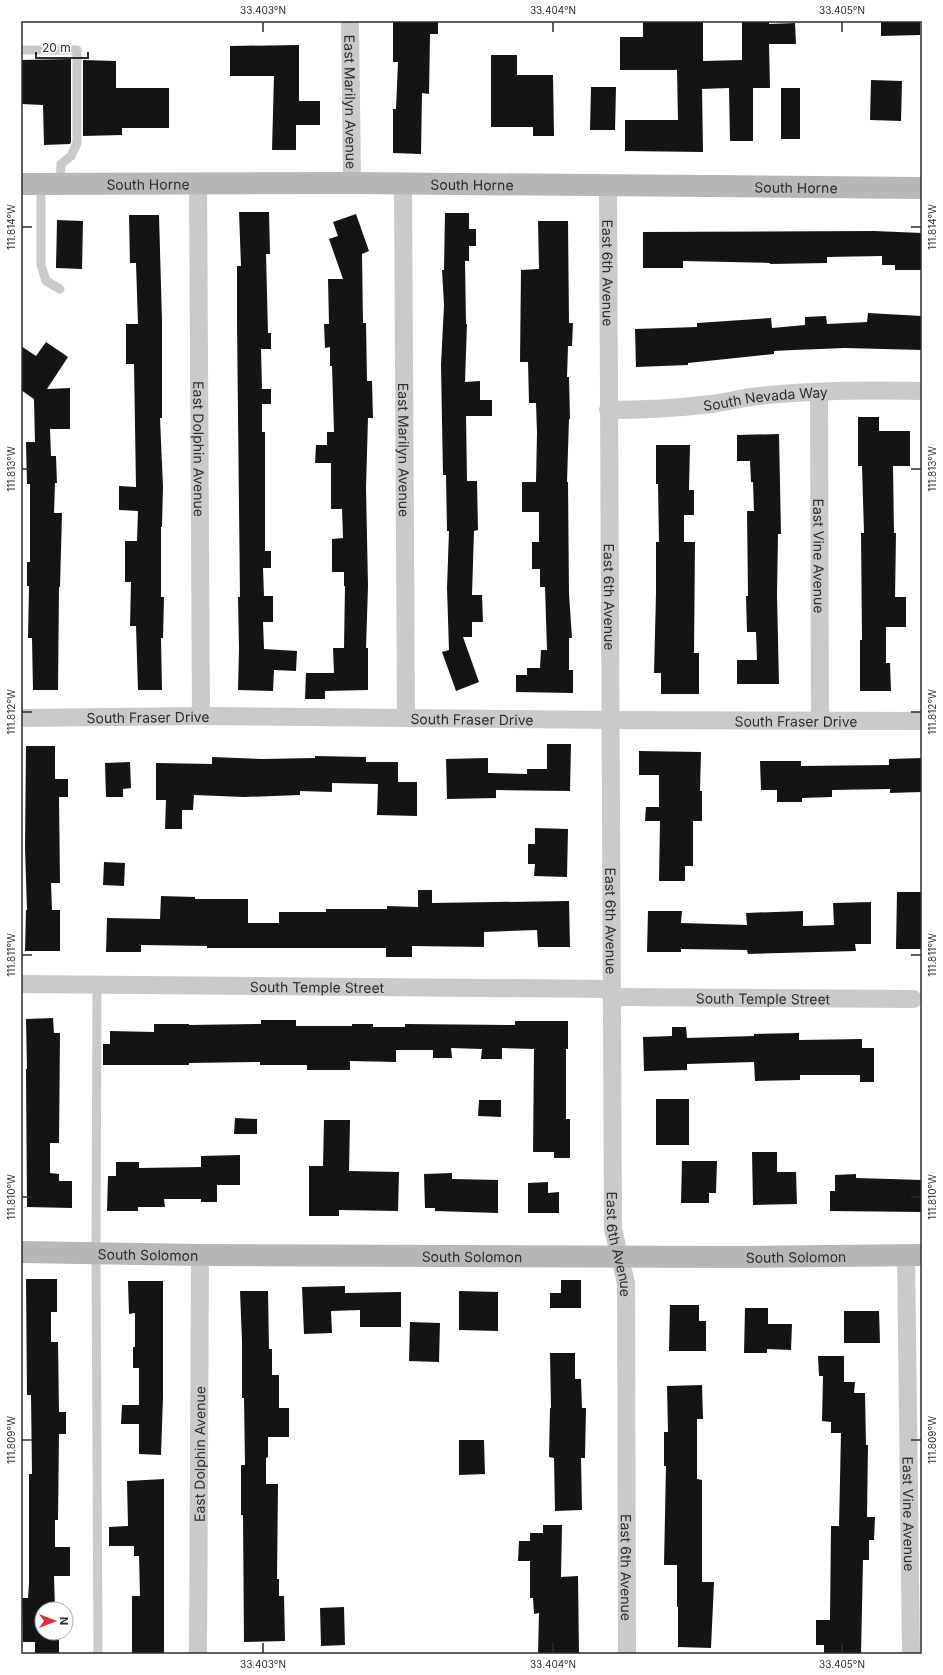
<svg xmlns="http://www.w3.org/2000/svg" width="943" height="1675" font-family="Inter,sans-serif">
	<style>
		.building { fill: #141414 }
		.lines { fill: none; stroke-linecap: round; stroke-linejoin: round }
		.lane { stroke: #cacaca; stroke-width: 9 }
		.street { stroke: #cacaca; stroke-width: 18 }
		.secondary { stroke: #b7b7b7; stroke-width: 22 }
		.ticks { fill: none; stroke: #2d2d2d; stroke-width: 1.5 }
		.labels { text-anchor: middle; dominant-baseline: central; stroke-width: 4; stroke-linejoin: round; paint-order: stroke }
		.street-label { font-size: 14px; fill: #2d2d2d; stroke: #fff }
		.neatline { fill: none; stroke: #2d2d2d; stroke-width: 1.5 }
		.ticks-label { font-size: 10px; text-anchor: middle; fill: #2d2d2d }
	</style>
	<rect width="100%" height="100%" fill="#fff"/>
	<path class="building" d="M 393,21 L 438,21 L 438,34 L 430,34 L 429,94 L 422,93 L 421,154 L 393,153 L 393,109 L 396,109 L 398,62 L 393,62 Z
		M 643,21 L 703,21 L 703,61 L 742,60 L 742,21 L 769,21 L 769,24 L 795,23 L 796,44 L 769,44 L 770,88 L 753,88 L 753,141 L 730,141 L 729,88 L 702,89 L 703,152 L 625,151 L 625,120 L 678,120 L 677,70 L 620,70 L 620,37 L 643,37 Z
		M 881,21 L 920,21 L 920,35 L 881,36 Z
		M 299,45 L 299,101 L 320,101 L 320,125 L 296,125 L 296,150 L 272,150 L 274,76 L 230,76 L 230,46 Z
		M 491,55 L 517,55 L 517,75 L 553,75 L 554,136 L 533,136 L 533,127 L 491,127 Z
		M 71,59 L 71,142 L 70,144 L 44,145 L 43,105 L 21,104 L 21,60 Z
		M 83,60 L 116,61 L 116,88 L 169,88 L 169,128 L 122,128 L 122,135 L 83,136 Z
		M 871,80 L 902,81 L 901,121 L 870,120 Z
		M 591,87 L 616,87 L 615,130 L 590,130 Z
		M 781,88 L 800,88 L 800,139 L 781,139 Z
		M 239,212 L 269,212 L 270,254 L 266,254 L 268,333 L 271,333 L 271,349 L 261,349 L 262,389 L 271,389 L 271,404 L 262,404 L 262,432 L 265,432 L 265,551 L 271,551 L 271,568 L 263,568 L 264,596 L 273,596 L 273,622 L 263,622 L 264,649 L 297,651 L 296,671 L 274,670 L 273,691 L 238,690 L 239,648 L 238,597 L 240,597 L 237,323 L 237,266 L 241,266 Z
		M 445,213 L 469,213 L 469,229 L 476,229 L 476,246 L 469,246 L 469,261 L 465,261 L 466,324 L 467,324 L 465,382 L 480,381 L 480,400 L 492,400 L 492,416 L 466,416 L 467,481 L 477,481 L 478,530 L 474,531 L 472,595 L 482,595 L 483,622 L 472,622 L 472,637 L 463,637 L 479,682 L 456,691 L 442,652 L 449,650 L 447,588 L 449,531 L 447,531 L 446,475 L 443,475 L 441,365 L 444,305 L 442,270 L 444,270 Z
		M 356,214 L 369,251 L 362,254 L 363,323 L 366,323 L 367,381 L 372,381 L 373,418 L 368,418 L 366,488 L 368,586 L 366,648 L 368,648 L 368,690 L 325,691 L 325,699 L 305,699 L 306,673 L 334,673 L 333,648 L 344,648 L 345,586 L 344,586 L 344,572 L 332,572 L 332,539 L 343,538 L 342,509 L 331,509 L 331,463 L 315,463 L 316,445 L 327,445 L 327,432 L 334,432 L 332,366 L 330,366 L 330,347 L 325,348 L 324,324 L 329,324 L 328,279 L 343,279 L 329,239 L 338,236 L 333,222 Z
		M 129,215 L 159,215 L 162,321 L 162,418 L 160,418 L 163,487 L 162,527 L 161,527 L 161,597 L 164,597 L 163,638 L 161,638 L 162,690 L 138,690 L 136,626 L 130,626 L 131,582 L 125,582 L 125,541 L 137,541 L 138,511 L 119,510 L 119,486 L 136,487 L 134,364 L 126,364 L 126,324 L 138,324 L 136,263 L 130,263 Z
		M 57,220 L 83,221 L 82,269 L 56,268 Z
		M 538,221 L 568,221 L 569,323 L 573,323 L 572,346 L 568,346 L 567,377 L 569,377 L 570,419 L 569,419 L 567,482 L 568,482 L 569,594 L 572,638 L 569,638 L 569,670 L 573,670 L 573,693 L 516,692 L 516,675 L 527,675 L 527,668 L 540,668 L 541,650 L 547,650 L 545,587 L 540,587 L 540,569 L 532,569 L 532,542 L 539,542 L 539,512 L 522,512 L 522,482 L 536,482 L 537,433 L 536,403 L 529,403 L 528,362 L 520,362 L 521,270 L 539,269 Z
		M 874,231 L 922,233 L 922,270 L 895,270 L 895,265 L 882,265 L 882,256 L 827,257 L 827,263 L 770,264 L 770,263 L 683,261 L 683,268 L 643,268 L 643,232 Z
		M 868,313 L 922,316 L 922,350 L 845,348 L 794,350 L 774,351 L 774,354 L 688,363 L 688,365 L 636,367 L 635,329 L 697,327 L 697,323 L 771,318 L 772,328 L 805,325 L 805,317 L 826,316 L 827,324 L 867,322 Z
		M 46,342 L 68,357 L 47,389 L 70,388 L 70,429 L 50,429 L 51,456 L 56,456 L 57,483 L 55,483 L 54,513 L 62,513 L 60,587 L 59,587 L 58,690 L 33,690 L 32,638 L 28,638 L 29,586 L 27,586 L 27,562 L 30,562 L 30,484 L 27,484 L 26,442 L 35,442 L 34,399 L 21,390 L 21,346 L 36,356 Z
		M 858,417 L 879,417 L 879,431 L 910,431 L 910,466 L 893,466 L 894,533 L 896,533 L 895,597 L 906,597 L 906,627 L 886,627 L 886,663 L 890,663 L 891,691 L 860,691 L 860,640 L 862,640 L 861,533 L 864,533 L 862,466 L 858,466 Z
		M 779,434 L 781,534 L 778,534 L 777,595 L 779,684 L 737,684 L 737,660 L 757,660 L 756,632 L 747,632 L 746,596 L 748,596 L 747,511 L 754,511 L 753,482 L 751,482 L 750,461 L 737,461 L 737,435 Z
		M 656,445 L 690,445 L 689,490 L 694,490 L 694,515 L 684,515 L 684,542 L 695,542 L 694,653 L 699,653 L 699,694 L 661,694 L 661,673 L 654,673 L 656,594 L 656,542 L 659,542 L 658,484 L 656,484 Z
		M 547,744 L 571,744 L 570,791 L 496,790 L 496,798 L 447,799 L 446,759 L 488,758 L 488,773 L 527,774 L 527,769 L 547,769 Z
		M 26,746 L 55,746 L 55,779 L 68,779 L 68,797 L 59,797 L 60,883 L 51,883 L 52,910 L 60,910 L 60,951 L 25,951 L 26,910 L 27,910 L 25,848 Z
		M 639,751 L 701,752 L 700,791 L 702,791 L 702,821 L 693,821 L 693,866 L 685,866 L 685,881 L 659,881 L 660,821 L 645,821 L 646,807 L 659,807 L 659,775 L 639,775 Z
		M 315,756 L 366,757 L 366,762 L 398,762 L 398,782 L 417,782 L 417,816 L 377,815 L 378,784 L 332,783 L 332,792 L 300,791 L 300,795 L 244,797 L 194,795 L 193,810 L 182,810 L 182,829 L 165,829 L 166,800 L 156,800 L 156,763 L 212,764 L 212,757 L 262,759 L 315,758 Z
		M 922,758 L 922,792 L 890,793 L 890,789 L 832,790 L 832,797 L 802,798 L 802,802 L 777,802 L 777,790 L 761,790 L 760,761 L 801,761 L 801,766 L 889,765 L 889,759 Z
		M 130,762 L 131,788 L 123,789 L 123,797 L 106,797 L 105,763 Z
		M 535,828 L 568,829 L 567,877 L 534,876 L 535,864 L 528,864 L 528,844 L 535,844 Z
		M 104,862 L 125,863 L 124,886 L 103,885 Z
		M 418,890 L 432,890 L 432,903 L 569,901 L 570,947 L 538,947 L 537,930 L 484,932 L 484,947 L 412,946 L 412,957 L 386,957 L 386,948 L 207,948 L 207,946 L 141,945 L 141,952 L 106,952 L 107,918 L 160,919 L 161,896 L 195,897 L 195,899 L 248,899 L 248,923 L 279,923 L 279,912 L 326,912 L 326,909 L 387,909 L 387,906 L 418,907 Z
		M 897,892 L 922,892 L 922,949 L 896,949 Z
		M 871,902 L 871,944 L 855,944 L 856,951 L 748,954 L 747,950 L 681,949 L 681,952 L 647,952 L 648,911 L 682,911 L 681,923 L 747,925 L 746,913 L 803,911 L 803,926 L 834,925 L 833,903 Z
		M 53,1018 L 54,1033 L 60,1033 L 59,1143 L 50,1143 L 50,1173 L 59,1174 L 59,1181 L 72,1181 L 72,1208 L 27,1207 L 26,1069 L 27,1069 L 26,1019 Z
		M 261,1020 L 296,1020 L 296,1026 L 352,1026 L 352,1024 L 373,1024 L 373,1027 L 405,1027 L 405,1024 L 515,1025 L 515,1021 L 568,1021 L 568,1049 L 566,1049 L 566,1119 L 570,1119 L 570,1158 L 554,1158 L 554,1152 L 533,1152 L 534,1049 L 502,1048 L 502,1059 L 481,1059 L 482,1049 L 451,1048 L 452,1058 L 433,1058 L 433,1050 L 396,1050 L 396,1062 L 350,1061 L 350,1070 L 307,1070 L 307,1065 L 260,1065 L 260,1062 L 189,1063 L 189,1065 L 103,1065 L 103,1044 L 110,1044 L 110,1031 L 154,1032 L 154,1024 L 189,1024 L 189,1025 L 261,1024 Z
		M 672,1027 L 686,1027 L 687,1038 L 754,1036 L 754,1034 L 799,1033 L 799,1040 L 862,1039 L 862,1048 L 874,1048 L 874,1082 L 860,1082 L 860,1075 L 800,1075 L 800,1080 L 755,1081 L 754,1062 L 687,1064 L 687,1070 L 644,1071 L 643,1037 L 672,1036 Z
		M 656,1099 L 689,1099 L 689,1145 L 656,1145 Z
		M 479,1100 L 501,1100 L 501,1117 L 478,1116 Z
		M 235,1118 L 257,1119 L 257,1134 L 234,1134 Z
		M 324,1120 L 350,1120 L 349,1171 L 399,1172 L 398,1211 L 339,1210 L 339,1216 L 309,1216 L 309,1166 L 323,1166 Z
		M 752,1152 L 777,1152 L 777,1172 L 796,1172 L 797,1204 L 753,1205 Z
		M 240,1155 L 240,1185 L 217,1185 L 217,1202 L 201,1202 L 201,1199 L 164,1199 L 165,1207 L 138,1207 L 138,1211 L 107,1211 L 108,1176 L 116,1176 L 116,1162 L 139,1162 L 139,1168 L 201,1167 L 201,1156 Z
		M 682,1161 L 717,1161 L 716,1193 L 709,1193 L 709,1203 L 681,1203 Z
		M 452,1173 L 452,1179 L 498,1180 L 498,1213 L 435,1211 L 435,1208 L 425,1208 L 424,1174 Z
		M 856,1174 L 856,1178 L 922,1180 L 922,1212 L 830,1211 L 830,1191 L 835,1191 L 835,1175 Z
		M 548,1182 L 548,1193 L 559,1192 L 559,1213 L 528,1213 L 528,1183 Z
		M 26,1279 L 57,1279 L 57,1312 L 51,1312 L 51,1342 L 58,1342 L 59,1412 L 66,1412 L 66,1434 L 59,1434 L 58,1520 L 55,1520 L 55,1547 L 70,1547 L 70,1576 L 54,1576 L 55,1609 L 42,1609 L 42,1633 L 59,1633 L 59,1654 L 35,1654 L 35,1642 L 23,1642 L 22,1598 L 28,1598 L 29,1583 L 29,1474 L 32,1474 L 31,1395 L 27,1395 Z
		M 561,1280 L 581,1280 L 581,1308 L 550,1308 L 550,1293 L 561,1293 Z
		M 128,1281 L 163,1281 L 163,1397 L 161,1455 L 139,1454 L 139,1424 L 121,1424 L 122,1405 L 139,1405 L 139,1368 L 133,1368 L 133,1347 L 135,1347 L 135,1313 L 129,1314 Z
		M 345,1286 L 345,1293 L 401,1292 L 401,1327 L 360,1327 L 360,1310 L 331,1311 L 332,1333 L 304,1334 L 302,1287 Z
		M 240,1291 L 268,1291 L 269,1349 L 272,1349 L 272,1375 L 279,1375 L 279,1408 L 289,1408 L 289,1437 L 268,1437 L 268,1457 L 266,1458 L 266,1484 L 278,1484 L 277,1579 L 279,1579 L 279,1596 L 284,1596 L 285,1641 L 244,1642 L 243,1515 L 241,1515 L 241,1465 L 245,1465 L 244,1398 L 242,1398 L 242,1341 Z
		M 459,1291 L 498,1292 L 498,1331 L 459,1330 Z
		M 670,1305 L 699,1305 L 699,1321 L 706,1321 L 706,1351 L 669,1351 Z
		M 745,1308 L 768,1308 L 768,1324 L 792,1324 L 791,1350 L 767,1349 L 767,1353 L 744,1353 Z
		M 844,1311 L 879,1311 L 880,1343 L 844,1343 Z
		M 410,1322 L 440,1323 L 439,1362 L 409,1361 Z
		M 550,1353 L 575,1353 L 575,1379 L 581,1379 L 582,1408 L 586,1408 L 585,1458 L 581,1458 L 582,1510 L 555,1511 L 554,1458 L 549,1457 L 550,1408 L 551,1408 Z
		M 818,1356 L 844,1356 L 844,1382 L 855,1382 L 854,1393 L 865,1393 L 866,1445 L 868,1445 L 867,1517 L 875,1517 L 874,1540 L 869,1540 L 869,1560 L 863,1560 L 861,1654 L 824,1654 L 824,1645 L 816,1645 L 816,1620 L 830,1620 L 831,1526 L 839,1526 L 841,1433 L 831,1433 L 831,1422 L 822,1421 L 823,1376 L 819,1376 Z
		M 702,1385 L 703,1419 L 697,1419 L 697,1479 L 702,1480 L 702,1582 L 714,1582 L 711,1648 L 678,1647 L 678,1607 L 677,1607 L 677,1565 L 664,1565 L 666,1466 L 664,1466 L 664,1432 L 668,1432 L 667,1386 Z
		M 459,1440 L 484,1440 L 485,1474 L 459,1475 Z
		M 164,1479 L 164,1654 L 132,1654 L 132,1596 L 140,1596 L 139,1556 L 134,1556 L 134,1546 L 109,1546 L 109,1527 L 128,1526 L 127,1481 Z
		M 543,1525 L 562,1525 L 561,1577 L 578,1576 L 579,1654 L 538,1654 L 539,1613 L 534,1614 L 533,1598 L 530,1598 L 530,1561 L 518,1561 L 519,1541 L 530,1541 L 530,1533 L 543,1533 Z
		M 344,1607 L 345,1645 L 321,1646 L 320,1608 Z"/>
	<g class="lines">
		<path class="lane" d="M 21,50 L 77,50 L 77,143 L 71,156 L 61,164 L 60,184
			M 41,184 L 41,265 L 46,281 L 60,289
			M 97,985 L 96,1252 L 98,1654"/>
		<g class="street">
			<path id="s1" d="M 350,21 L 352,183"/>
			<path id="s2" d="M 198,183 L 201,716"/>
			<path id="s3" d="M 403,184 L 406,717"/>
			<path id="s4" d="M 608,186 L 613,1229 L 626,1283 L 627,1654"/>
			<path id="s5" d="M 819,392 L 820,720"/>
			<path id="s6" d="M 608,410 C 643,410 678,408 712,404 C 725,402 738,399 751,397 C 808,390 865,390 922,391"/>
			<path id="s7" d="M 21,718 L 201,716 L 611,720 L 922,721"/>
			<path id="s8" d="M 21,984 L 612,989"/>
			<path id="s9" d="M 612,997 L 913,999"/>
			<path id="s10" d="M 906,1255 L 911,1654"/>
			<path id="s11" d="M 198,1654 L 200,1255"/>
		</g>
		<g class="secondary">
			<path id="s12" d="M 21,184 L 352,183 L 922,188"/>
			<path id="s13" d="M 21,1252 L 200,1255 L 740,1257 L 922,1255"/>
		</g>
	</g>
	<path class="ticks" d="M 263,22 L 263,32M 553,22 L 553,32M 842,22 L 842,32M 22,227 L 32,227M 911,227 L 921,227M 22,469 L 32,469M 911,469 L 921,469M 22,712 L 32,712M 911,712 L 921,712M 22,955 L 32,955M 911,955 L 921,955M 22,1197 L 32,1197M 911,1197 L 921,1197M 22,1440 L 32,1440M 911,1440 L 921,1440M 263,1643 L 263,1653M 553,1643 L 553,1653M 842,1643 L 842,1653"/>
	<g class="labels">
		<g class="street-label">
			<text stroke="none"><textPath href="#s1" startOffset="81">East Marilyn Avenue</textPath></text>
			<text stroke="none"><textPath href="#s12" startOffset="127">South Horne</textPath></text>
			<text stroke="none"><textPath href="#s12" startOffset="451">South Horne</textPath></text>
			<text stroke="none"><textPath href="#s12" startOffset="775">South Horne</textPath></text>
			<text stroke="none"><textPath href="#s4" startOffset="87">East 6th Avenue</textPath></text>
			<text stroke="none"><textPath href="#s6" startOffset="158">South Nevada Way</textPath></text>
			<text stroke="none"><textPath href="#s2" startOffset="266">East Dolphin Avenue</textPath></text>
			<text stroke="none"><textPath href="#s3" startOffset="266">East Marilyn Avenue</textPath></text>
			<text stroke="none"><textPath href="#s5" startOffset="164">East Vine Avenue</textPath></text>
			<text stroke="none"><textPath href="#s4" startOffset="411">East 6th Avenue</textPath></text>
			<text stroke="none"><textPath href="#s7" startOffset="127">South Fraser Drive</textPath></text>
			<text stroke="none"><textPath href="#s7" startOffset="451">South Fraser Drive</textPath></text>
			<text stroke="none"><textPath href="#s7" startOffset="775">South Fraser Drive</textPath></text>
			<text stroke="none"><textPath href="#s4" startOffset="735">East 6th Avenue</textPath></text>
			<text stroke="none"><textPath href="#s8" startOffset="296">South Temple Street</textPath></text>
			<text stroke="none"><textPath href="#s9" startOffset="151">South Temple Street</textPath></text>
			<text stroke="none"><textPath href="#s4" startOffset="1059">East 6th Avenue</textPath></text>
			<text stroke="none"><textPath href="#s13" startOffset="127">South Solomon</textPath></text>
			<text stroke="none"><textPath href="#s13" startOffset="451">South Solomon</textPath></text>
			<text stroke="none"><textPath href="#s13" startOffset="775">South Solomon</textPath></text>
			<text stroke="none"><textPath href="#s11" startOffset="200">East Dolphin Avenue</textPath></text>
			<text stroke="none"><textPath href="#s10" startOffset="259">East Vine Avenue</textPath></text>
			<text stroke="none"><textPath href="#s4" startOffset="1383">East 6th Avenue</textPath></text>
		</g>
	</g>
	<rect width="943" height="1675" fill="none" stroke="#ffffff" stroke-width="44"/>
	<g transform="translate(54 1621) rotate(90)"><circle r="19" fill="#ffffff" stroke="#ababab"/>
	<path d="M0-3L7 15L0 10L-7 15Z" fill="#e62d34"/>
	<text y="-6" font-size="11" font-weight="bold" text-anchor="middle" fill="#2d2d2d">N</text>
	</g>
	<path d="M36 52v6h52v-6" fill="none" stroke="#2d2d2d" stroke-width="2"/>
	<text x="42" y="52" font-size="12" fill="#2d2d2d" stroke="#ffffff" stroke-width="3" paint-order="stroke">20 m</text>
	<rect x="22" y="22" width="899" height="1631" class="neatline"/>
	<g class="ticks-label">
		<text x="263" y="14">33.403°N</text>
		<text x="553" y="14">33.404°N</text>
		<text x="842" y="14">33.405°N</text>
		<text transform="translate(932 227) rotate(-90)" y="4">111.814°W</text>
		<text transform="translate(11 227) rotate(-90)" y="4">111.814°W</text>
		<text transform="translate(11 469) rotate(-90)" y="4">111.813°W</text>
		<text transform="translate(932 469) rotate(-90)" y="4">111.813°W</text>
		<text transform="translate(932 712) rotate(-90)" y="4">111.812°W</text>
		<text transform="translate(11 712) rotate(-90)" y="4">111.812°W</text>
		<text transform="translate(11 955) rotate(-90)" y="4">111.811°W</text>
		<text transform="translate(932 955) rotate(-90)" y="4">111.811°W</text>
		<text transform="translate(932 1197) rotate(-90)" y="4">111.810°W</text>
		<text transform="translate(11 1197) rotate(-90)" y="4">111.810°W</text>
		<text transform="translate(932 1440) rotate(-90)" y="4">111.809°W</text>
		<text transform="translate(11 1440) rotate(-90)" y="4">111.809°W</text>
		<text x="263" y="1668">33.403°N</text>
		<text x="553" y="1668">33.404°N</text>
		<text x="842" y="1668">33.405°N</text>
	</g>
</svg>
